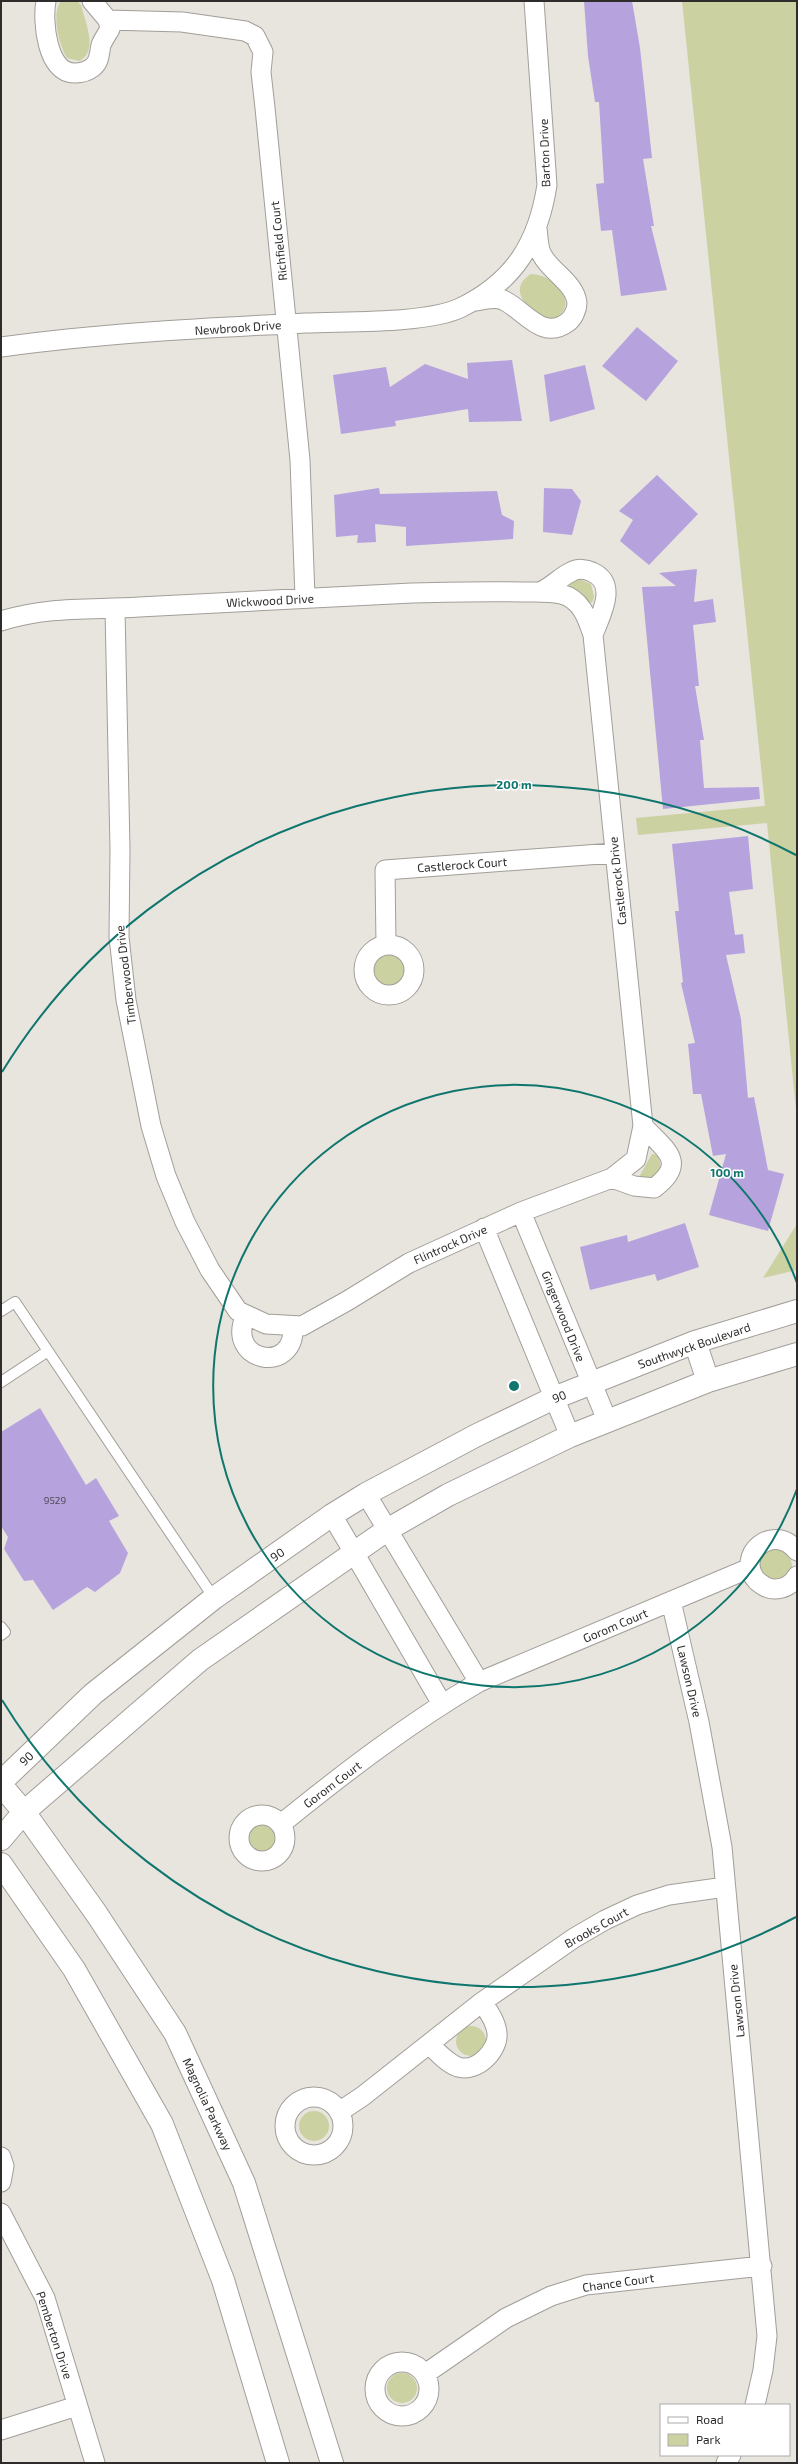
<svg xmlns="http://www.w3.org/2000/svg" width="798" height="2464" font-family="'Exo 2',sans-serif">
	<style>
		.green { fill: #ccd1a1 }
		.building { fill: #b6a3de }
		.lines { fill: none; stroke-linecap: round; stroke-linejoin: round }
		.lane-casing { stroke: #a29e99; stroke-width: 12 }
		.street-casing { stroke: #a29e99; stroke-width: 21 }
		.secondary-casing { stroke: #a29e99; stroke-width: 24 }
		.lane { stroke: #fff; stroke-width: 10 }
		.street { stroke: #fff; stroke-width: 19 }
		.secondary { stroke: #fff; stroke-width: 22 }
		.ring { fill: none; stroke: #0f766e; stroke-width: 2 }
		.labels { text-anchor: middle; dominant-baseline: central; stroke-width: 3; stroke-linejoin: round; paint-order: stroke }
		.number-label { font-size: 10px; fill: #514a58 }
		.street-label { font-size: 12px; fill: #2f2d2b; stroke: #fff }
		.centre { fill: #0f766e; stroke: #fff; stroke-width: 2 }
		.ring-label { font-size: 12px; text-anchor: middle; font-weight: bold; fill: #0f766e; stroke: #fff; stroke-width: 3; stroke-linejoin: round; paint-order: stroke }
	</style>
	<rect width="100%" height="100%" fill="#e8e4de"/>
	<path class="green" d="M 61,1 L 77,1 L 81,5 C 85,22 99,51 79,61 L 67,58 C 59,45 51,14 61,1 Z
		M 682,1 L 797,1 L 797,1119 L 767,823 L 638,835 L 636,818 L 765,806 Z
		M 531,274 C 553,274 581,302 555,319 C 534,318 503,291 531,274 Z
		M 579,579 L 591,584 L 594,597 L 592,602 L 590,603 L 569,586 L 570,583 Z
		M365 975a25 25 0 1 1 50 0a25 25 0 1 1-50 0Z
		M 652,1154 C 660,1154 661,1164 660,1170 L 649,1179 L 639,1177 Z
		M 797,1224 L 797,1270 L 763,1278 Z
		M 765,1545 L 787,1552 C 798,1571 790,1580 777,1594 L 746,1559 Z
		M248 1838a15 15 0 1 1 30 0a15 15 0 1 1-30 0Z
		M456 2041a15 15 0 1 1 30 0a15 15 0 1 1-30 0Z
		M299 2126a15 15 0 1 1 30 0a15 15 0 1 1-30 0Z
		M387 2388a15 15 0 1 1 30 0a15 15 0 1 1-30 0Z"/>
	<path class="building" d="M 584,1 L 632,1 L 640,48 L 652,158 L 643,159 L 654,226 L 651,226 L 667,290 L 621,296 L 612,230 L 601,231 L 596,184 L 604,183 L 599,102 L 595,102 L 588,56 Z
		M 637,327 L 678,361 L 646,401 L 602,366 Z
		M 512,360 L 522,421 L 469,422 L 468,409 L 395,421 L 396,426 L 341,434 L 333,375 L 386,367 L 390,387 L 425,364 L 468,379 L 467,363 Z
		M 585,365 L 595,409 L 550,422 L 544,375 Z
		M 657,475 L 698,514 L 649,565 L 620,541 L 633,520 L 619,511 Z
		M 379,488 L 380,494 L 497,491 L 502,515 L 514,521 L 513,539 L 406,546 L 406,527 L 375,524 L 376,542 L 357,543 L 358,535 L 336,537 L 334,495 Z
		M 544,488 L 572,489 L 581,501 L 572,535 L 543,532 Z
		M 697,569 L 694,602 L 713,599 L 716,622 L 693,625 L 699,686 L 695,686 L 704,740 L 700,740 L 704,788 L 759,787 L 760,799 L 663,809 L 642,587 L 676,586 L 659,573 Z
		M 748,836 L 753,889 L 729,892 L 735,935 L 743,934 L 745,953 L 726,955 L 741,1019 L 748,1098 L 754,1097 L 768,1170 L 784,1174 L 768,1231 L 709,1215 L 726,1154 L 713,1156 L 701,1094 L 693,1094 L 688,1044 L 695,1043 L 681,983 L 683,982 L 675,911 L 679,911 L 672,844 Z
		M 685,1223 L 699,1267 L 657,1281 L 655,1274 L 590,1290 L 580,1247 L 627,1235 L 628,1242 Z
		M 40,1408 L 86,1485 L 96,1478 L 119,1516 L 109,1521 L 128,1553 L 120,1573 L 95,1592 L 87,1587 L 53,1610 L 33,1580 L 24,1581 L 4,1549 L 8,1537 L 1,1526 L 1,1432 Z"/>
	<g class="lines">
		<g class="lane-casing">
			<path id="lane" d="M 1,1311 L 15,1302 L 214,1598
				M 1,1382 L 48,1351
				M 1,1627 L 5,1632 L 1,1635"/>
		</g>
		<g class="street-casing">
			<path id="street" d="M 46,1 C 42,21 47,74 75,73 C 81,73 88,71 93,67 C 100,61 99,54 101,45 C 103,40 107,34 110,29 L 108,20 L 92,1
				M 108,20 L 182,22 L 245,31 L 255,36 L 263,52 L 261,72 L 265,108 L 300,460 L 305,597
				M 476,301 C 485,299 497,296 505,301 C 526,312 543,341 568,322 C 573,318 577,310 577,303 C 575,283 551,272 542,255 C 538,248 538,236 537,228
				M 1,347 C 100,333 205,328 305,323 C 345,321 425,324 460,308 C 514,282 538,243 547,185 L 534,1
				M 540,592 C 552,587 560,577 571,572 C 578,568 586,569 592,572 C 619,584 600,616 593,635
				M 1,621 C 49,606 90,610 139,607 C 230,602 321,597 412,593 C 448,592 484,591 521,592 C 534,592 548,591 561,594 C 581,599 587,617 593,635 L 643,1126 L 636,1159 L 612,1178 L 521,1212 L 409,1263 L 347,1301 L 302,1326 L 266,1324 L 238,1311 L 210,1270 L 185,1222 L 166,1176 L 151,1126 L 126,1000 L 119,937 L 120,849 L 115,609
				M 386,945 L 385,870 L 614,853
				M364 970a25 25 0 1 1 50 0a25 25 0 1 1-50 0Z
				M 612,1178 L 634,1186 L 654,1188 C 689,1162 664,1149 643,1126
				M 521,1212 L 607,1420
				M 484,1228 L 570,1436
				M 246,1315 C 224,1362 296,1376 293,1326
				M 366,1494 L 479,1682
				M 332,1515 L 442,1704
				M 797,1551 C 773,1521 734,1556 757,1581 C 762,1585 767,1589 774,1589 C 783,1589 792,1585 797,1576
				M 671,1601 L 699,1722 L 722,1847 L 767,2336 L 763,2370 L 755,2405
				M239 1838a23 23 0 1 1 46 0a23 23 0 1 1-46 0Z
				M 281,1824 C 344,1773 409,1723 479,1682 L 750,1568
				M 429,2044 C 437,2052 447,2063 458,2067 C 477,2073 499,2050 497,2033 C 496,2021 488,2011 482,2002
				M285 2126a29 29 0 1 1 58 0a29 29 0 1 1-58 0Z
				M 339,2112 L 363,2096 L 482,2002 L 574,1938 L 605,1920 L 637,1905 L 669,1895 L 725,1887
				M 1,2157 L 4,2166 L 1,2182
				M 1,2213 L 45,2298 L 95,2463
				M375 2389a27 27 0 1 1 54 0a27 27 0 1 1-54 0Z
				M 425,2374 L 506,2318 L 551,2296 L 586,2285 L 762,2266
				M 1,2430 L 77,2406
				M 726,2463 L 731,2455"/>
		</g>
		<g class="secondary-casing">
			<path id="secondary" d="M 695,1342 L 708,1381
				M 1,1782 L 93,1694 L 214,1598 L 332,1515 L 366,1494 L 477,1435 L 554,1398 L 695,1342 L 797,1311
				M 1,1785 L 24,1812 L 96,1913 L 175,2033 L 244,2183 L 332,2463
				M 1,1839 L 24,1812 L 200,1660 L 387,1530 L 448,1495 L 570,1436 L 708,1381 L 797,1354
				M 1,1864 L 74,1969 L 162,2124 L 223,2280 L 278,2463"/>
		</g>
		<use href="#lane" class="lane"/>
		<use href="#street" class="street"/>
		<use href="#secondary" class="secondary"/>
	</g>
	<g class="ring">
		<path d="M797 1489A301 301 0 1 1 797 1283"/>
		<path d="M796 1917A601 601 0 0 1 2 1700M2 1072A601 601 0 0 1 796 855"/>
	</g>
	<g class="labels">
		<g class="number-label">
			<text x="55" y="1500">9529</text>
		</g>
		<g class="street-label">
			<text transform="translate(544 153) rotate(-92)">Barton Drive</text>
			<text transform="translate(278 241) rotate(-96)">Richfield Court</text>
			<text transform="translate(238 327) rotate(-4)">Newbrook Drive</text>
			<text transform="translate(270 600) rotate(-3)">Wickwood Drive</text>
			<text transform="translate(462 864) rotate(-4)">Castlerock Court</text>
			<text transform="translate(617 881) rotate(-96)">Castlerock Drive</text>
			<text transform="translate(125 975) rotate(-97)">Timberwood Drive</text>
			<text transform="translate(450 1244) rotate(-24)">Flintrock Drive</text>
			<text transform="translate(564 1316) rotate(68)">Gingerwood Drive</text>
			<text transform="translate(694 1345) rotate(-19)">Southwyck Boulevard</text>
			<text transform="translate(559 1396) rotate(-23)">90</text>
			<text transform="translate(277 1554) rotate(-35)">90</text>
			<text transform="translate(615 1625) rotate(-23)">Gorom Court</text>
			<text transform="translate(690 1681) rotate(77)">Lawson Drive</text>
			<text transform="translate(26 1758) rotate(-43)">90</text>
			<text transform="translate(332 1784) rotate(-37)">Gorom Court</text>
			<text transform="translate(596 1927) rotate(-29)">Brooks Court</text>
			<text transform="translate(736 2001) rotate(-96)">Lawson Drive</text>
			<text transform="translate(208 2104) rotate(65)">Magnolia Parkway</text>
			<text transform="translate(618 2282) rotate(-8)">Chance Court</text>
			<text transform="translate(55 2335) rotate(72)">Pemberton Drive</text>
		</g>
	</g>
	<circle cx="514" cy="1386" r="6" class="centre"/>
	<g class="ring-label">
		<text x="514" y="789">200 m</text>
		<text x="727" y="1177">100 m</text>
	</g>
	<rect width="798" height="2464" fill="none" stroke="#2f2d2b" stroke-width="4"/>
	<rect x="660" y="2404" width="130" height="52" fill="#ffffff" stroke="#acabaa"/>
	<rect x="668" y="2417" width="20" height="6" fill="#ffffff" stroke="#acabaa"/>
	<text x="696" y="2424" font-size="12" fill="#2f2d2b">Road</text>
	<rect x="668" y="2434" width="20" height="12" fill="#ccd1a1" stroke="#acabaa"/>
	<text x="696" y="2444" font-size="12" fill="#2f2d2b">Park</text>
</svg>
